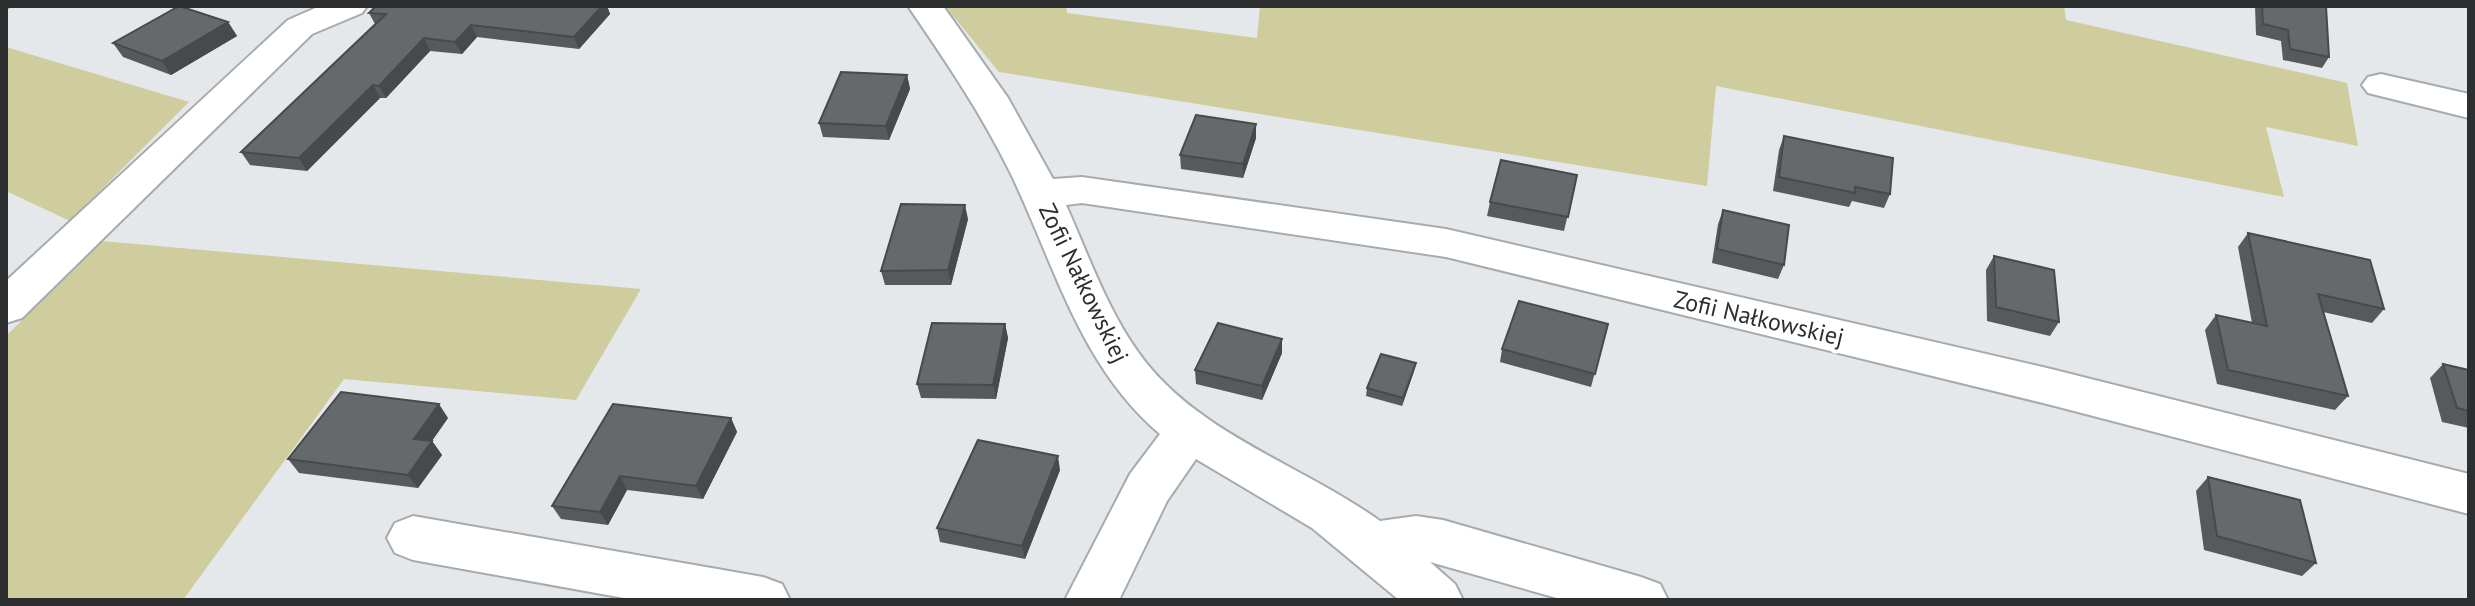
<svg xmlns="http://www.w3.org/2000/svg" width="2475" height="606" font-family="'PT Sans',sans-serif">
	<style>
		.green { fill: #cfcc9e }
		.lines { fill: none; stroke-linecap: round; stroke-linejoin: round }
		.stream { fill: #958f47; fill-rule: evenodd }
		.minor-casing { stroke: #a7abad; stroke-width: 4 }
		.minor { fill: #fff; fill-rule: evenodd }
		.wall { fill: #575a5c }
		.shaded-wall { fill: #474a4b }
		.building { fill: #65696b; stroke: #474a4b; stroke-width: 2 }
		.labels { text-anchor: middle; dominant-baseline: central; stroke-width: 8; stroke-linejoin: round; paint-order: stroke }
		.street-label { font-size: 24px; fill: #2d2e2f; stroke: #fff }
	</style>
	<rect width="100%" height="100%" fill="#e4e8ea"/>
	<path class="green" d="M 945,6 L 1066,6 L 1067,13 L 1257,38 L 1260,6 L 2064,6 L 2066,20 L 2347,83 L 2358,146 L 2266,127 L 2284,197 L 1716,86 L 1707,186 L 999,72 Z
		M 6,47 L 189,102 L 70,221 L 6,191 Z
		M 102,241 L 641,289 L 576,400 L 344,379 L 183,600 L 6,600 L 6,336 Z"/>
	<g class="lines">
		<path class="stream" d="M 6,6 L 14,6 L 6,10 Z"/>
		<g class="minor-casing">
			<path id="minor" d="M 320,6 L 367,6 L 362,13 L 312,34 L 22,318 L 6,323 L 6,281 L 288,20 Z
				M 908,6 L 943,6 L 1008,98 L 1053,179 L 1082,177 L 1446,229 L 2051,369 L 2469,474 L 2469,514 L 2051,405 L 1446,257 L 1082,203 L 1066,205 C 1088,254 1106,307 1138,352 C 1196,434 1301,464 1380,521 L 1416,516 L 1443,520 L 1641,577 L 1660,584 L 1668,600 L 1564,600 L 1430,562 L 1455,584 L 1463,600 L 1399,600 L 1312,528 L 1196,459 L 1167,501 L 1119,600 L 1065,600 L 1130,474 L 1160,434 C 1079,365 1055,265 1010,172 C 981,113 945,60 908,6 Z
				M 2381,74 L 2469,94 L 2469,118 L 2368,93 L 2362,85 L 2368,77 Z
				M 413,516 L 763,577 L 782,584 L 790,600 L 635,600 L 413,560 L 395,553 L 387,538 L 395,523 Z"/>
		</g>
		<use href="#minor" class="minor"/>
	</g>
	<path class="wall" d="M 376,6 L 607,6 L 610,14 L 579,49 L 477,37 L 462,54 L 430,51 L 386,98 L 380,98 L 307,171 L 250,165 L 241,152 L 375,24 L 369,13 Z
		M 2255,6 L 2326,6 L 2329,57 L 2322,68 L 2283,60 L 2281,41 L 2256,35 Z
		M 228,22 L 237,36 L 171,75 L 123,57 L 113,43 Z
		M 907,75 L 910,89 L 889,140 L 823,137 L 819,123 Z
		M 1256,124 L 1256,138 L 1243,178 L 1181,169 L 1180,155 Z
		M 1784,136 L 1890,194 L 1884,208 L 1852,201 L 1849,207 L 1773,191 L 1779,150 Z
		M 1577,175 L 1564,231 L 1487,216 L 1490,202 Z
		M 1723,210 L 1784,265 L 1778,279 L 1712,263 L 1718,224 Z
		M 968,219 L 951,285 L 885,285 L 881,271 Z
		M 2248,233 L 2384,309 L 2372,323 L 2323,312 L 2348,396 L 2335,410 L 2217,384 L 2205,330 L 2216,315 L 2252,323 L 2238,247 Z
		M 1994,256 L 2059,322 L 2050,336 L 1987,321 L 1986,270 Z
		M 1005,324 L 1008,338 L 996,399 L 921,398 L 917,384 Z
		M 1608,324 L 1591,387 L 1500,362 L 1502,349 Z
		M 1282,353 L 1262,400 L 1196,384 L 1195,370 Z
		M 2443,364 L 2469,370 L 2469,428 L 2442,422 L 2430,378 Z
		M 1414,371 L 1402,406 L 1366,396 L 1367,388 Z
		M 448,418 L 432,441 L 442,455 L 418,488 L 299,473 L 288,459 Z
		M 731,418 L 737,432 L 703,499 L 627,490 L 608,525 L 561,519 L 552,506 Z
		M 1060,470 L 1025,559 L 940,542 L 937,528 Z
		M 2208,477 L 2316,563 L 2302,576 L 2204,550 L 2196,491 Z"/>
	<path class="shaded-wall" d="M 602,6 L 607,6 L 610,14 L 579,49 L 574,37 Z
		M 228,22 L 237,36 L 171,75 L 162,61 Z
		M 471,25 L 477,37 L 462,54 L 455,42 Z
		M 424,38 L 430,51 L 386,98 L 379,86 Z
		M 907,75 L 910,89 L 889,140 L 886,126 Z
		M 373,85 L 380,98 L 307,171 L 299,158 Z
		M 1256,124 L 1256,138 L 1243,178 L 1243,164 Z
		M 965,205 L 968,219 L 951,285 L 948,270 Z
		M 1005,324 L 1008,338 L 996,399 L 993,385 Z
		M 1282,339 L 1282,353 L 1262,400 L 1262,386 Z
		M 1416,363 L 1414,371 L 1402,406 L 1403,398 Z
		M 439,404 L 448,418 L 423,453 L 414,439 Z
		M 731,418 L 737,432 L 703,499 L 696,486 Z
		M 432,441 L 442,455 L 418,488 L 408,475 Z
		M 1058,456 L 1060,470 L 1025,559 L 1022,546 Z
		M 620,476 L 627,490 L 608,525 L 600,512 Z"/>
	<path class="building" d="M 179,6 L 228,22 L 162,61 L 113,43 Z
		M 376,6 L 602,6 L 574,37 L 471,25 L 455,42 L 424,38 L 379,86 L 373,85 L 299,158 L 241,152 L 386,14 L 369,13 Z
		M 2262,6 L 2326,6 L 2329,57 L 2290,49 L 2288,30 L 2263,24 Z
		M 841,72 L 907,75 L 886,126 L 819,123 Z
		M 1196,115 L 1256,124 L 1243,164 L 1180,155 Z
		M 1784,136 L 1893,158 L 1890,194 L 1855,187 L 1855,193 L 1779,177 Z
		M 1501,160 L 1577,175 L 1568,217 L 1490,202 Z
		M 901,204 L 965,205 L 948,270 L 881,271 Z
		M 1723,210 L 1789,225 L 1784,265 L 1717,249 Z
		M 2248,233 L 2370,260 L 2384,309 L 2318,294 L 2348,396 L 2228,370 L 2216,315 L 2267,326 Z
		M 1994,256 L 2054,270 L 2059,322 L 1996,307 Z
		M 1519,301 L 1608,324 L 1595,374 L 1502,349 Z
		M 932,323 L 1005,324 L 993,385 L 917,384 Z
		M 1218,323 L 1282,339 L 1262,386 L 1195,370 Z
		M 1381,354 L 1416,363 L 1403,398 L 1367,388 Z
		M 2443,364 L 2469,370 L 2469,411 L 2457,408 Z
		M 341,392 L 439,404 L 414,439 L 432,441 L 408,475 L 288,459 Z
		M 613,404 L 731,418 L 696,486 L 620,476 L 600,512 L 552,506 Z
		M 978,440 L 1058,456 L 1022,546 L 937,528 Z
		M 2208,477 L 2300,500 L 2316,563 L 2217,536 Z"/>
	<g class="labels">
		<g class="street-label">
			<text transform="translate(1084 283) rotate(64)">Zofii Nałkowskiej</text>
			<text transform="translate(1759 318) rotate(13)">Zofii Nałkowskiej</text>
		</g>
	</g>
	<rect width="2475" height="606" fill="none" stroke="#2d2e2f" stroke-width="16"/>
</svg>
